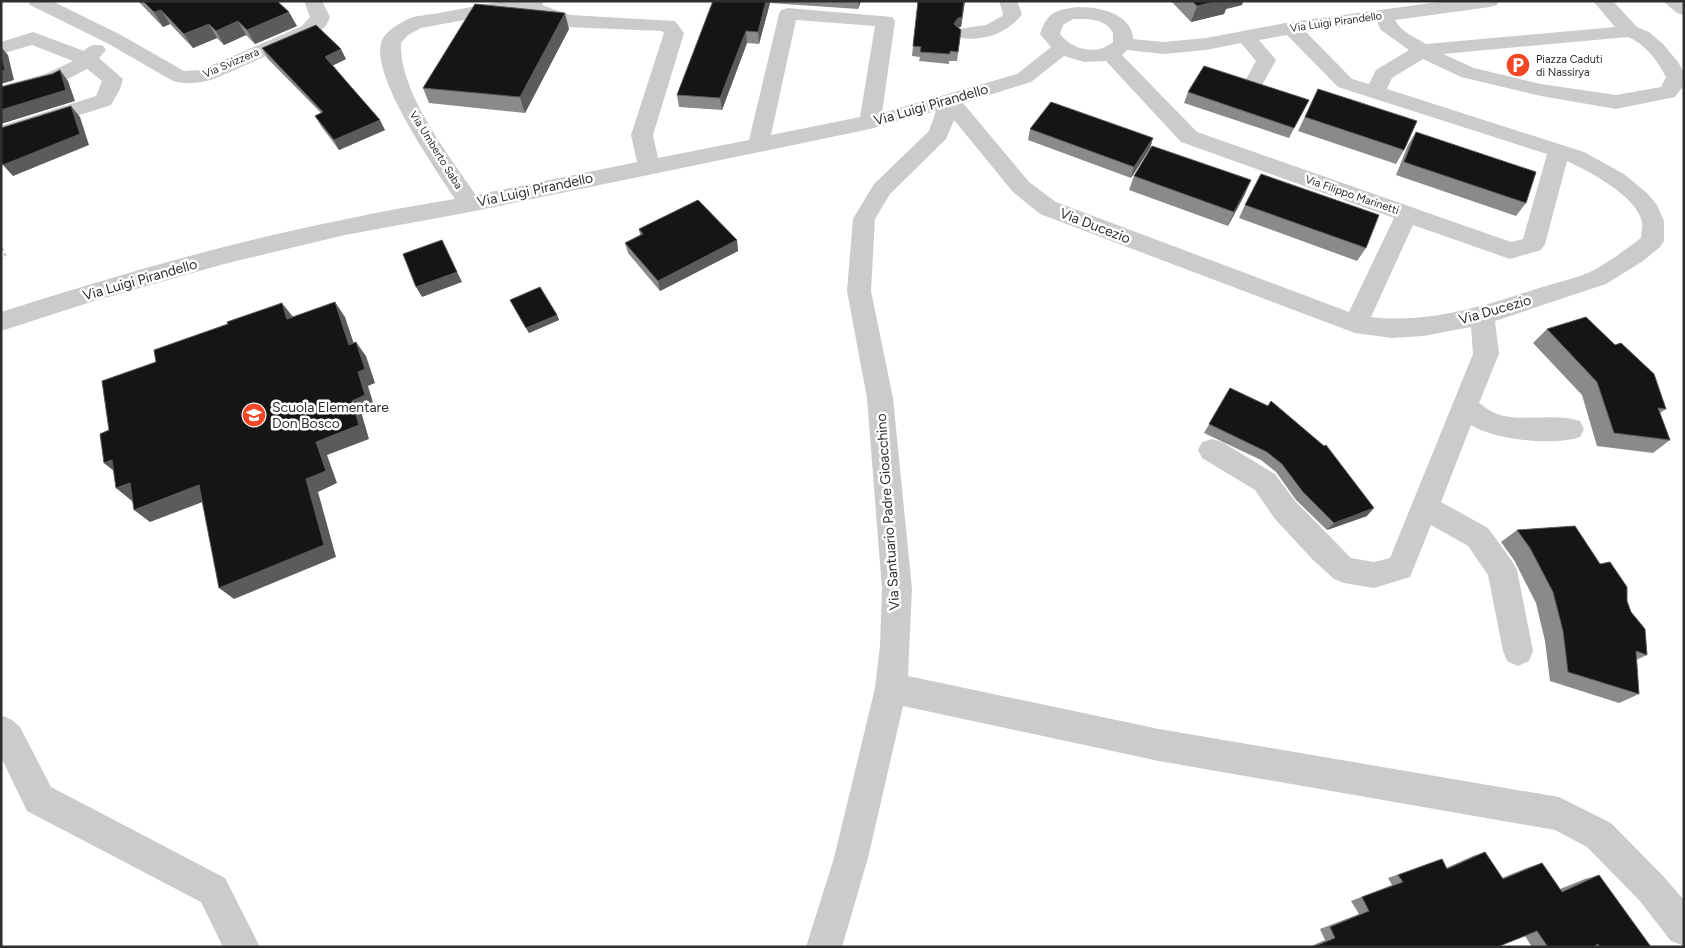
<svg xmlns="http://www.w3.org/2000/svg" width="1685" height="948" font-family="Figtree,sans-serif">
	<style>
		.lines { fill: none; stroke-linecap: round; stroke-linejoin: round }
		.path-far1 { stroke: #cbcbcb; stroke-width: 2.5; stroke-dasharray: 2 2; stroke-linecap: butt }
		.path { stroke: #cbcbcb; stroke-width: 3; stroke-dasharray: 2.5 2.5; stroke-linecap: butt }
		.minor { fill: #cbcbcb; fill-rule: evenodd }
		.wall { fill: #8a8a8a }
		.shaded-wall { fill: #5b5b5b }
		.building { fill: #151515; stroke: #5b5b5b }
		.labels { text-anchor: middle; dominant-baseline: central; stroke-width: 5; stroke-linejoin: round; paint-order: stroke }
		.far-street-label { font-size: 11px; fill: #2e2e2e; stroke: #fff }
		.far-poi-label { font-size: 11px; fill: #2e2e2e; stroke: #fff; text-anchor: start }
		.street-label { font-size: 14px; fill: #2e2e2e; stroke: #fff }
		.poi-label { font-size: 14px; fill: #2e2e2e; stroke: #fff; text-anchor: start }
	</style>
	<rect width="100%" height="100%" fill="#fff"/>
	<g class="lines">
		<path class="path-far1" d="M 1,245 L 3,250"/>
		<path class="path" d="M 1,259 L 5,255 L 2,249"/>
		<path class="minor" d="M 28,1 L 52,1 L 121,35 L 184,71 L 201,70 L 302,26 L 310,17 L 304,1 L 322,1 L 330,17 L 326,26 L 316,34 L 214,79 C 200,83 187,85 173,81 L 107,43 L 30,5 Z
			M 503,1 L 544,1 L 542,5 L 570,15 L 675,21 L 684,33 L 653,135 L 658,158 L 749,140 L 779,14 L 781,10 L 788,8 L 892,17 L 895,21 L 882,113 L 1017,74 L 1051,47 L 1040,34 C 1042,27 1046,19 1052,14 C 1073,0 1133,7 1133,39 L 1163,42 L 1206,38 L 1291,22 L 1446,1 L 1499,1 L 1497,5 L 1490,7 L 1395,20 C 1400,31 1416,38 1426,44 L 1615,27 L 1593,1 L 1613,1 L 1637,27 L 1649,32 L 1663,44 L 1678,62 L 1684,73 L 1684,85 L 1675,97 L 1616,109 L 1541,96 L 1461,77 L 1423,59 L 1392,78 L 1387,89 L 1584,152 L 1624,174 L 1648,194 L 1657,205 L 1664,221 L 1664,241 L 1660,247 L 1643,261 L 1606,284 L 1495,321 L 1499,354 L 1479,403 C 1485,407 1491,412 1497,414 C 1523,423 1554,412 1580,421 L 1584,429 L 1580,437 C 1554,446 1494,440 1471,425 L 1441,502 L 1488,528 L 1512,561 L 1517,570 L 1533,651 L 1529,661 L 1518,666 L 1507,661 L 1503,651 L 1488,575 L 1468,546 L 1431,525 L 1410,577 L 1374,588 L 1344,583 L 1334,579 L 1312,559 L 1275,519 L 1255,490 L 1202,458 L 1198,450 L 1202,442 L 1212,439 L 1222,442 L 1275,474 L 1295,501 L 1351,558 L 1374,562 L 1390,558 L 1473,354 L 1471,327 L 1423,336 L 1392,338 L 1355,333 L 1040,214 L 1013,192 L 954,120 L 946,139 L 890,194 L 875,219 L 871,291 L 893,398 L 912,589 L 908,676 L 1159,729 L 1559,797 L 1611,823 L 1663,876 L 1684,900 L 1684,946 L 1671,941 L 1639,900 L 1587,847 L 1555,830 L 1159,761 L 903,706 L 868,858 L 842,947 L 806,947 L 834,858 L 875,688 L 880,645 L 882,589 L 867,398 L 847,291 L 853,219 L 874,184 L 929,131 L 936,111 L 870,129 L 470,212 L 345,235 L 224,264 L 94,301 L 1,331 L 1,312 C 114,276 230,242 347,219 C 383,211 419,205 455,199 C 435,168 372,79 381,43 C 384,32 397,25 406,20 C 416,15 428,15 439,13 C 460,9 482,5 503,1 ZM 524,9 L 526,12 L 567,27 L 662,31 L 664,33 L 631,135 L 637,162 L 476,195 C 449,155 399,92 401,43 L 408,35 L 421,28 ZM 1073,19 C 1088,19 1105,18 1113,33 L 1113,42 C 1097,56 1072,50 1060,34 L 1063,25 ZM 796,20 L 875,26 L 860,117 L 771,135 ZM 1377,22 L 1381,30 L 1409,50 L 1376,70 L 1369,84 L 1352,79 L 1306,32 ZM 1287,35 L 1338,87 L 1547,154 L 1523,239 L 1511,242 L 1197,132 L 1122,55 L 1127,50 L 1163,54 L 1206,50 L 1241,43 L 1256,61 L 1245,81 L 1248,85 L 1255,87 L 1262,85 L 1276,60 L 1259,40 ZM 1628,37 C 1645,44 1657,60 1666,77 L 1661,87 L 1616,95 L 1541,84 L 1474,68 L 1443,54 ZM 1064,56 L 1084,62 L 1106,61 L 1181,142 L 1394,218 L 1349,312 L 1056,202 L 1029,182 L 963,103 L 1031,82 ZM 1567,161 C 1588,171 1637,196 1642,222 C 1643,227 1641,233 1641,238 C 1625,250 1608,263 1590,272 C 1574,279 1555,283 1539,288 C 1485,306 1428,324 1371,317 L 1413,225 L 1510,259 L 1541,250 L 1545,244 Z
			M 999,1 L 1017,1 L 1022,14 C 1009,33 981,43 958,37 L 955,33 L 958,29 L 986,25 L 1002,16 L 1003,14 Z
			M 1663,1 L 1684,1 L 1684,15 L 1677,13 Z
			M 33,32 L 84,51 C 90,45 94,44 103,46 L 106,50 L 99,58 L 123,79 L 120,89 L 111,105 L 1,140 L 1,126 L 96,96 L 102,81 L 87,69 L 60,83 L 1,99 L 1,86 L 45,74 L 73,61 L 32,45 L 1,54 L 1,42 Z
			M 1,715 L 12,720 L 20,727 L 51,787 L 225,878 L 260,947 L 223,947 L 201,902 L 27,811 L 1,757 Z"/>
	</g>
	<path class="wall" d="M 138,1 L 277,1 L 297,26 L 255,44 L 246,35 L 224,45 L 217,38 L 193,48 L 170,24 L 163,27 Z
		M 713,1 L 861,1 L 858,9 L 770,3 L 759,44 L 747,43 L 722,110 L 679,107 L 677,95 Z
		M 965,1 L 961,27 L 958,27 L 961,30 L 957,61 L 949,61 L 949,64 L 919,61 L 920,57 L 912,56 L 913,46 Z
		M 1171,1 L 1243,1 L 1242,5 L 1226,9 L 1224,14 L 1191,22 Z
		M 569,29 L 525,113 L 429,103 L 423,88 Z
		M 262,48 L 346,59 L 333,65 L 385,130 L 339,150 L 321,126 L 315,116 L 321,113 L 267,58 Z
		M 1318,89 L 1404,150 L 1396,164 L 1298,131 Z
		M 1188,92 L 1309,100 L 1289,138 L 1184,103 Z
		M 1030,129 L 1153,138 L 1150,148 L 1131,178 L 1028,140 Z
		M 1416,132 L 1526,203 L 1516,216 L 1396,175 L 1408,145 Z
		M 1134,176 L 1245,194 L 1228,226 L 1129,190 Z
		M 1245,205 L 1366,248 L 1357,261 L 1239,218 Z
		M 639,229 L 737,240 L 738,251 L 660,291 L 628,253 L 625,243 L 640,235 Z
		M 510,300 L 557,315 L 559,320 L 529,333 Z
		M 1547,329 L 1666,409 L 1660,413 L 1670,440 L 1653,453 L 1597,446 L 1582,395 L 1533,343 Z
		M 1230,388 L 1367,516 L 1327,530 L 1296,500 L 1276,472 L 1261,460 L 1204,433 Z
		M 1517,530 L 1600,564 L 1627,601 L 1647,655 L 1636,660 L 1639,694 L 1619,703 L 1550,681 L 1545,641 L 1536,603 L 1514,560 L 1501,542 Z
		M 1485,852 L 1502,878 L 1529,867 L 1542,863 L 1560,889 L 1585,879 L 1599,875 L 1651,947 L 1532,947 L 1525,936 L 1497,947 L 1309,947 L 1325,940 L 1320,929 L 1359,914 L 1351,901 L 1392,885 L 1388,878 L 1442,859 L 1446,868 L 1473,856 Z"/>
	<path class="shaded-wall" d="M 766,1 L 770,1 L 770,3 L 759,44 L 758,32 Z
		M 859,1 L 861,1 L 858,9 Z
		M 965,1 L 961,27 L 956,28 L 954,24 Z
		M 1218,1 L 1243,1 L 1242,5 L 1226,9 L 1224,14 L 1191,22 L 1197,6 Z
		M 161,10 L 170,24 L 163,27 L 154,12 Z
		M 289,12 L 297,26 L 255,44 L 247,30 Z
		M 565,13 L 569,29 L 525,113 L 520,97 Z
		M 238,21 L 246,35 L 224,45 L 216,31 Z
		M 209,24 L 217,38 L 193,48 L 184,34 Z
		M 746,31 L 747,43 L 722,110 L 720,98 Z
		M 1,47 L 8,55 L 14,80 L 1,84 Z
		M 341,49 L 346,59 L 330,67 L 325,57 Z
		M 60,70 L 68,81 L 75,101 L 1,124 L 1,110 Z
		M 71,106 L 80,117 L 89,145 L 13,176 L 3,165 Z
		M 380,120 L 385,130 L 339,150 L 334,140 Z
		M 1153,138 L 1150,148 L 1131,178 L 1134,167 Z
		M 1251,180 L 1245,194 L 1228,226 L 1234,212 Z
		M 737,240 L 738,251 L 660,291 L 658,281 Z
		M 447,251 L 462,282 L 422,297 L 416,287 Z
		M 335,302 L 345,317 L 359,359 L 349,345 Z
		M 282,303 L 293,317 L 287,319 Z
		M 557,315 L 559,320 L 529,333 L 526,328 Z
		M 356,342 L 366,356 L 375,383 L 368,386 L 375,409 L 362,415 L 369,439 L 327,455 L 337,483 L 318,492 L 336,557 L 234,599 L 219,588 L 306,479 L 316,442 L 352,401 L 358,372 Z
		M 112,460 L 120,476 L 104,463 Z
		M 130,483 L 146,496 L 132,501 L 116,488 Z
		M 199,485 L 213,498 L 150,522 L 134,510 Z
		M 1374,508 L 1367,516 L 1327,530 L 1334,523 Z"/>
	<path class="building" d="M 143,1 L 277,1 L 289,12 L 247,30 L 238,21 L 216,31 L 209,24 L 184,34 L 161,10 L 154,12 Z
		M 713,1 L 766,1 L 758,32 L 746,31 L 720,98 L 677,95 Z
		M 918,1 L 964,1 L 962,17 L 958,18 L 954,24 L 961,30 L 958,52 L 950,51 L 950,54 L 920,52 L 921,47 L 913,46 Z
		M 1192,1 L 1218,1 L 1197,6 Z
		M 475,4 L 565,13 L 520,97 L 423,88 Z
		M 316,25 L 341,49 L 325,57 L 380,120 L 334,140 L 315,116 L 323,112 L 262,48 Z
		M 1,54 L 5,70 L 1,71 Z
		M 1204,66 L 1309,100 L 1294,128 L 1188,92 Z
		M 60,70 L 66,90 L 1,110 L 1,87 L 52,74 Z
		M 1318,89 L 1417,121 L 1404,150 L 1305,117 Z
		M 1051,102 L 1153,138 L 1134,167 L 1030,129 Z
		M 71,106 L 80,134 L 3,165 L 1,162 L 1,128 Z
		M 1416,132 L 1536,172 L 1526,203 L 1404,162 Z
		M 1152,146 L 1251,180 L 1234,212 L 1134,176 Z
		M 1261,174 L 1379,215 L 1366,248 L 1245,205 Z
		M 698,200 L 737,240 L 658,281 L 625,243 L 643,234 L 639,229 Z
		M 442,240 L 457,272 L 416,287 L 403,254 Z
		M 540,287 L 557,315 L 526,328 L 510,300 Z
		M 335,302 L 349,345 L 356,342 L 365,369 L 358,372 L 365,395 L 352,401 L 359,425 L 316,442 L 326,471 L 306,479 L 324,545 L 219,588 L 199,485 L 134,510 L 130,483 L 116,488 L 112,460 L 104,463 L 100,434 L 109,430 L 102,381 L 156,362 L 154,350 L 228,324 L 227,322 L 282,303 L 287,319 Z
		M 1586,317 L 1615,345 L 1621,343 L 1654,374 L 1666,409 L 1658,408 L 1670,440 L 1614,433 L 1597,382 L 1547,329 Z
		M 1230,388 L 1268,406 L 1271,401 L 1324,446 L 1326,445 L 1374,508 L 1334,523 L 1303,492 L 1282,464 L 1267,452 L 1209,424 Z
		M 1575,526 L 1600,564 L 1610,562 L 1627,587 L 1627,601 L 1631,612 L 1645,629 L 1647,655 L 1636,651 L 1639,694 L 1568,672 L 1563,631 L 1553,592 L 1530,548 L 1517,530 Z
		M 1485,852 L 1503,879 L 1542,863 L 1562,892 L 1599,875 L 1651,947 L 1600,947 L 1598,944 L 1593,947 L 1548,947 L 1537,931 L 1497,947 L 1313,947 L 1335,938 L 1330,927 L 1369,911 L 1362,897 L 1403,882 L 1398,875 L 1442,859 L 1447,869 Z"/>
	<defs>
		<g id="parking-disc" transform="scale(1.25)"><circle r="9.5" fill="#f24624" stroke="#fff"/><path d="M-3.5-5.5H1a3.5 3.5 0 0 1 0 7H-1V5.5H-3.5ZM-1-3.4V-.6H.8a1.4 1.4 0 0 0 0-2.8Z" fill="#fff"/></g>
		<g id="school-disc" transform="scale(1.25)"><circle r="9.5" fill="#f24624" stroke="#fff"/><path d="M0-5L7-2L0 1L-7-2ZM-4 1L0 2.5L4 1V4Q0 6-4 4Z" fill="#fff"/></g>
	</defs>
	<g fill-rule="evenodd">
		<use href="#parking-disc" x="1518" y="65"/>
		<use href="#school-disc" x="254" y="415"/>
	</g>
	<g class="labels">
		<g class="far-street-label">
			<text transform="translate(1336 22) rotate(-8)">Via Luigi Pirandello</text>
			<text transform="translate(231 63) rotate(-23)">Via Svizzera</text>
			<text transform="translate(436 150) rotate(58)">Via Umberto Saba</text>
			<text transform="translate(1352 195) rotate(19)">Via Filippo Marinetti</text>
		</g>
		<g class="far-poi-label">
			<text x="1536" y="59">Piazza Caduti<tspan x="1536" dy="13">di Nassirya</tspan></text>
		</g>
		<g class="street-label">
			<text transform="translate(931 105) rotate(-16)">Via Luigi Pirandello</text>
			<text transform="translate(535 190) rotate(-12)">Via Luigi Pirandello</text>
			<text transform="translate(1095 226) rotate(21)">Via Ducezio</text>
			<text transform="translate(140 280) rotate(-16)">Via Luigi Pirandello</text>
			<text transform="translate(1495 310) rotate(-16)">Via Ducezio</text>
			<text transform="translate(888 512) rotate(-94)">Via Santuario Padre Gioacchino</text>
		</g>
		<g class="poi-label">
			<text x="272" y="407">Scuola Elementare<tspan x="272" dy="16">Don Bosco</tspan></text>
		</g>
	</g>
	<rect width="1685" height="948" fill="none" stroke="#2e2e2e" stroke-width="5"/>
</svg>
